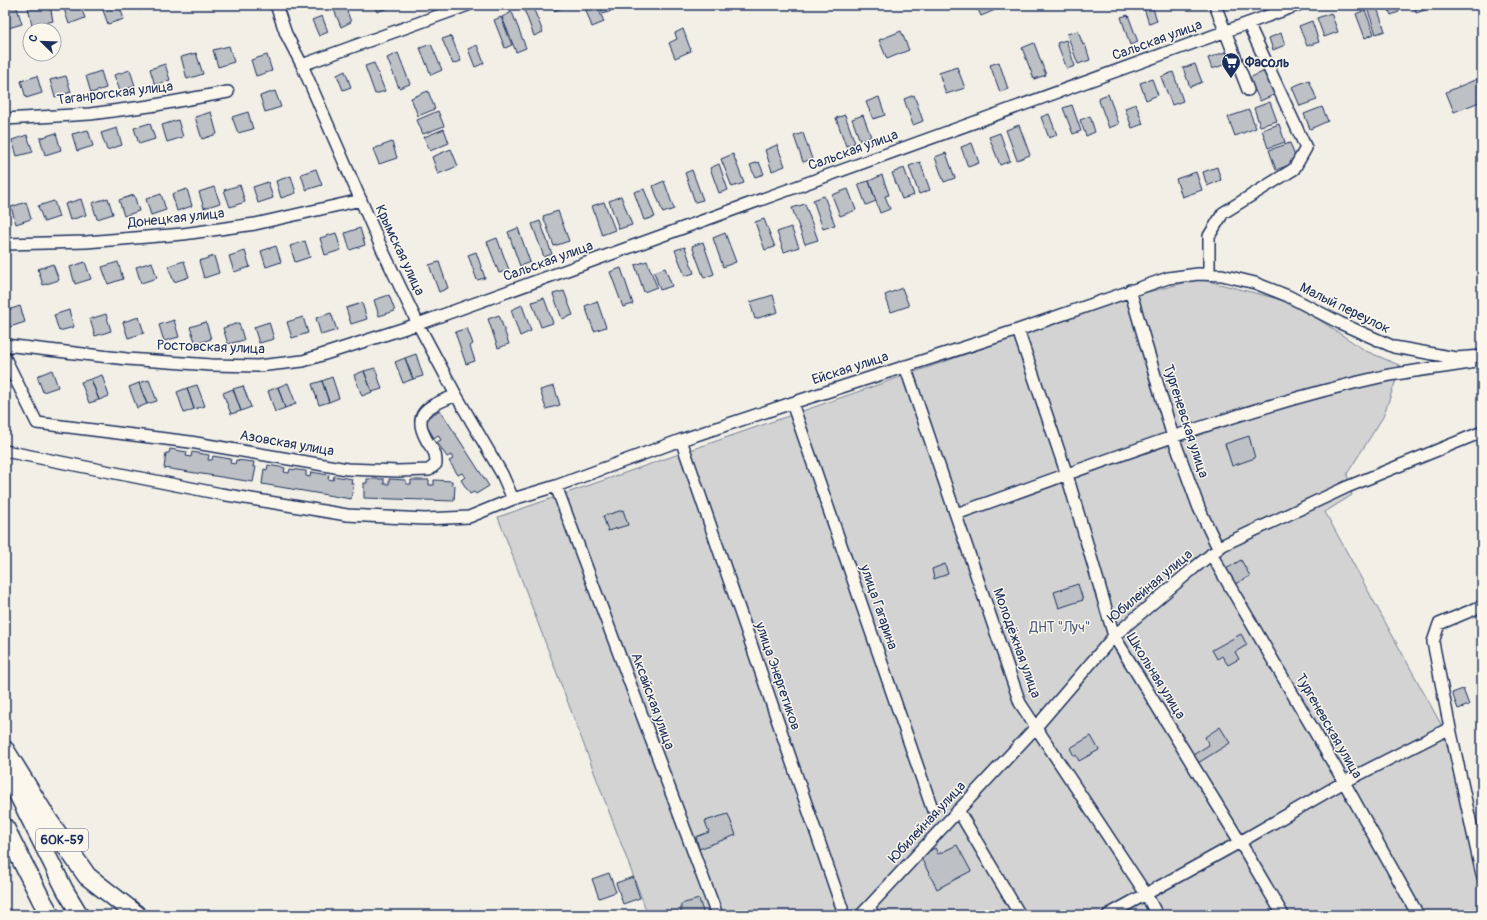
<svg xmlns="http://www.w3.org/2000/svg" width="1487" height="920" font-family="Pangolin,sans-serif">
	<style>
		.green { fill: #d2d3d2; stroke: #768198 }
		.building { fill: #bdc0c4; stroke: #1b2f5e }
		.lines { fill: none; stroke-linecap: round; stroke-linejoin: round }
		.minor-casing { stroke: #1b2f5e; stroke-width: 14 }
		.secondary-casing { stroke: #1b2f5e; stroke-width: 19 }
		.primary-casing { stroke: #1b2f5e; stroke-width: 21 }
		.path { stroke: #1b2f5e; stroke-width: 2; stroke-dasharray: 3 3; stroke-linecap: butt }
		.minor { stroke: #fbf7ec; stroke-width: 11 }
		.secondary { stroke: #fbf7ec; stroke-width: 16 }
		.primary { stroke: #fbf7ec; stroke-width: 18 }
		.labels { text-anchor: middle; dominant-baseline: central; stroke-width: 3; stroke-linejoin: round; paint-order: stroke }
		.shield { fill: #fbf7ec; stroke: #5e6b89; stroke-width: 1 }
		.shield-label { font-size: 13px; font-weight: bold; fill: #1b2f5e }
		.street-label { font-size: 14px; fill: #1b2f5e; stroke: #fbf7ec }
		.poi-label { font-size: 14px; font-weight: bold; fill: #1b2f5e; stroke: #fbf7ec; text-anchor: start }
		.park-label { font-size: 14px; fill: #49587b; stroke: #fbf7ec }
	</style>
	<rect width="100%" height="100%" fill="#f2efe6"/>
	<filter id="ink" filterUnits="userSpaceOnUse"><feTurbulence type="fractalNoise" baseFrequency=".025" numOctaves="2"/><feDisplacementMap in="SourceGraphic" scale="8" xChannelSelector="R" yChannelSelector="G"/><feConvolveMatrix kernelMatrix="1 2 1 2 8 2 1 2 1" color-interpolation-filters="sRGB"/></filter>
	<g filter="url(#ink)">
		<path class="green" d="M 1200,279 L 1294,303 L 1366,351 L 1401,366 L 1383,417 L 1347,474 L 1352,495 L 1325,512 L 1449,739 L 1482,877 L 1482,915 L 648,915 L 498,517 L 1136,295 Z"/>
		<path class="building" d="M 16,5 L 22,24 L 5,29 L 5,8 Z
			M 35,5 L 50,5 L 53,21 L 32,26 L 28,7 Z
			M 68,5 L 80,5 L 85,18 L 69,24 L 63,6 Z
			M 101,5 L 119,5 L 124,19 L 108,24 Z
			M 138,5 L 150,5 L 151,7 L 139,10 Z
			M 332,5 L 340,5 L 341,8 L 345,6 L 351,22 L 341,27 Z
			M 374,5 L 393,5 L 393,6 L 377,12 Z
			M 532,5 L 543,32 L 534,36 L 524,9 Z
			M 552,5 L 569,5 L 554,11 Z
			M 584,5 L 597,5 L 604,22 L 592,27 Z
			M 599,5 L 609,5 L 611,11 L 603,14 Z
			M 976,5 L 993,5 L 995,10 L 981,16 Z
			M 1143,5 L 1152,5 L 1157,21 L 1149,24 Z
			M 1366,5 L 1376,5 L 1385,31 L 1376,34 Z
			M 1387,5 L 1396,5 L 1399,12 L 1391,15 Z
			M 1414,5 L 1430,5 L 1431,8 L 1416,13 Z
			M 1365,10 L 1374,34 L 1365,38 L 1356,14 Z
			M 512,12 L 526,48 L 516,52 L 502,17 Z
			M 1331,13 L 1338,32 L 1324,37 L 1317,18 Z
			M 1128,15 L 1138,42 L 1130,45 L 1121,17 Z
			M 322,16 L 328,32 L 319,36 L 312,20 Z
			M 501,17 L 512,45 L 505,48 L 494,20 Z
			M 1312,21 L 1319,42 L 1307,46 L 1299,26 Z
			M 683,29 L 691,51 L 675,58 L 669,43 L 677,39 L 675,33 Z
			M 901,31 L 909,50 L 887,59 L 879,40 Z
			M 1078,31 L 1083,45 L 1085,44 L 1090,60 L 1078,64 L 1067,34 Z
			M 1281,33 L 1285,45 L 1273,50 L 1269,38 Z
			M 451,36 L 461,61 L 453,64 L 442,39 Z
			M 1066,40 L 1075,66 L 1067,69 L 1057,43 Z
			M 1034,43 L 1046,75 L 1034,79 L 1022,48 Z
			M 431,44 L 442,70 L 431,75 L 420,48 Z
			M 477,45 L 484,63 L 475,67 L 468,49 Z
			M 229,46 L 234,62 L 218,67 L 213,50 Z
			M 1228,51 L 1232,62 L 1212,69 L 1208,58 Z
			M 196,53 L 203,74 L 187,79 L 181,57 Z
			M 398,53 L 410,84 L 399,88 L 387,58 Z
			M 267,55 L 272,71 L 256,76 L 251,60 Z
			M 999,62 L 1008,89 L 1000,92 L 990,65 Z
			M 374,63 L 385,91 L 375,94 L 365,66 Z
			M 165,64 L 170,80 L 155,85 L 150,69 Z
			M 1195,64 L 1202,82 L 1190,87 L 1183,68 Z
			M 957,67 L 965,88 L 946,94 L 939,73 Z
			M 130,70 L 135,86 L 120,91 L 114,75 Z
			M 101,71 L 106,88 L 91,93 L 86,76 Z
			M 345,71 L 351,87 L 343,90 L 337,75 Z
			M 1265,71 L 1276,94 L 1260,101 L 1249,78 Z
			M 1173,72 L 1183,101 L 1172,105 L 1161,77 Z
			M 37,76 L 42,93 L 26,98 L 21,81 Z
			M 66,76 L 71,92 L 55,97 L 50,80 Z
			M 1482,77 L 1482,101 L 1454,112 L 1446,92 Z
			M 1152,79 L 1158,95 L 1146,100 L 1140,83 Z
			M 1309,80 L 1317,100 L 1300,106 L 1292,87 Z
			M 275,91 L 281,107 L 265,112 L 260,96 Z
			M 428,91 L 435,109 L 418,116 L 411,98 Z
			M 1108,94 L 1119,124 L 1109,128 L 1098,98 Z
			M 914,95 L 923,121 L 913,125 L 904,99 Z
			M 879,97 L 885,115 L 873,119 L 866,102 Z
			M 1270,102 L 1277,121 L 1260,126 L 1254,108 Z
			M 1136,104 L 1143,124 L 1132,128 L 1125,108 Z
			M 1072,105 L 1081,131 L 1073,134 L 1063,108 Z
			M 1322,107 L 1328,121 L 1310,129 L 1304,114 Z
			M 1249,110 L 1256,128 L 1235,136 L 1228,117 Z
			M 438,111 L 444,126 L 423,134 L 417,120 Z
			M 211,112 L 217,134 L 202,139 L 195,117 Z
			M 248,112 L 253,129 L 238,133 L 232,117 Z
			M 1049,114 L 1057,135 L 1049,138 L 1041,117 Z
			M 845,115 L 855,143 L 846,146 L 836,118 Z
			M 863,115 L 871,137 L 860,141 L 852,119 Z
			M 1090,116 L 1095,132 L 1086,136 L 1080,120 Z
			M 178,120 L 183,137 L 167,142 L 162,125 Z
			M 150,123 L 155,139 L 139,144 L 134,128 Z
			M 1279,124 L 1285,142 L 1268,148 L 1262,130 Z
			M 1019,125 L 1030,155 L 1017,160 L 1006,130 Z
			M 117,128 L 122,145 L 107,150 L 101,133 Z
			M 444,129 L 449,143 L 430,151 L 424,137 Z
			M 88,130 L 93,146 L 77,151 L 72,134 Z
			M 56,133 L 61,150 L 45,155 L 40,138 Z
			M 803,133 L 812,159 L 803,162 L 794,136 Z
			M 1000,133 L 1010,161 L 1000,165 L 989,137 Z
			M 27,135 L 33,152 L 17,156 L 12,140 Z
			M 392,142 L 397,158 L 379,164 L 373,149 Z
			M 972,143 L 979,163 L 968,167 L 961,147 Z
			M 1290,143 L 1297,162 L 1276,170 L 1269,150 Z
			M 777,145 L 785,166 L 772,171 L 765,150 Z
			M 451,149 L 458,166 L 438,174 L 432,157 Z
			M 946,153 L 955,178 L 944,182 L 935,157 Z
			M 733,154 L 744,183 L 732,187 L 721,159 Z
			M 759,162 L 764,174 L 755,177 L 750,165 Z
			M 920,162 L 930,190 L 919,194 L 909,166 Z
			M 719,164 L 728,190 L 719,193 L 710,168 Z
			M 1217,167 L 1221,180 L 1207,186 L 1203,172 Z
			M 904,168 L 914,195 L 902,199 L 892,173 Z
			M 316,169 L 322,185 L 306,190 L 301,174 Z
			M 692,170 L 703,200 L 695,202 L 685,173 Z
			M 1196,172 L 1202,190 L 1182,197 L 1176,179 Z
			M 882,175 L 889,195 L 885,196 L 890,209 L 880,213 L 869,181 Z
			M 291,176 L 296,193 L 281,198 L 276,181 Z
			M 664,181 L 674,209 L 663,213 L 653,186 Z
			M 869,181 L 876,201 L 866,205 L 858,184 Z
			M 268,182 L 273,198 L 258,203 L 253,187 Z
			M 240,185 L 245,202 L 230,207 L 224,190 Z
			M 214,187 L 220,203 L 204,208 L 199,192 Z
			M 187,189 L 192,206 L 177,211 L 172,194 Z
			M 644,189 L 655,217 L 644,220 L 634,192 Z
			M 848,189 L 856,210 L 840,216 L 832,195 Z
			M 161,194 L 166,210 L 151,215 L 146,199 Z
			M 134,195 L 139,211 L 124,216 L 119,200 Z
			M 621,196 L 632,225 L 619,229 L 609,201 Z
			M 824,196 L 835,225 L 823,229 L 813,200 Z
			M 108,198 L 113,214 L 97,219 L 92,203 Z
			M 81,199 L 86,215 L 70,220 L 65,204 Z
			M 54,201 L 59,217 L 44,222 L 38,206 Z
			M 26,202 L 31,219 L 16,224 L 11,207 Z
			M 604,202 L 615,230 L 602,235 L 592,206 Z
			M 805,204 L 818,240 L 805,244 L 792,208 Z
			M 558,211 L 569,241 L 554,246 L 543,216 Z
			M 764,219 L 775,247 L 765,250 L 755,222 Z
			M 540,221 L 552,254 L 544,257 L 532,224 Z
			M 791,227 L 799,247 L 784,252 L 777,232 Z
			M 360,228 L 365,245 L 350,250 L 345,233 Z
			M 518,228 L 530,262 L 520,266 L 508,232 Z
			M 336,233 L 341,250 L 325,255 L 320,238 Z
			M 725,233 L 736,262 L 723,267 L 713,238 Z
			M 497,238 L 509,270 L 499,273 L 487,242 Z
			M 305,241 L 310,257 L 295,262 L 290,246 Z
			M 703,242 L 714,274 L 704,278 L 692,246 Z
			M 276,246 L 281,262 L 266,267 L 261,251 Z
			M 685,247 L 694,273 L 685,276 L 675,250 Z
			M 245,251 L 250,267 L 234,272 L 229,256 Z
			M 476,252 L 485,278 L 477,280 L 468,255 Z
			M 214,256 L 219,273 L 204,278 L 199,261 Z
			M 184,261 L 189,277 L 174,282 L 168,266 Z
			M 647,261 L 657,287 L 644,292 L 635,265 Z
			M 85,262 L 91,279 L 75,284 L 70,267 Z
			M 118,262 L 123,279 L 108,284 L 102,267 Z
			M 152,262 L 157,278 L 141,283 L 136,267 Z
			M 439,262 L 448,288 L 439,292 L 429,265 Z
			M 53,264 L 59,280 L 43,285 L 38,269 Z
			M 621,268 L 633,304 L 623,307 L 610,272 Z
			M 665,268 L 672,286 L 660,290 L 654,272 Z
			M 902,288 L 909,306 L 891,312 L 885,295 Z
			M 564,291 L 573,315 L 562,319 L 553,294 Z
			M 389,295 L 395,311 L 379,316 L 374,300 Z
			M 773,295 L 778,312 L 755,319 L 750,302 Z
			M 544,298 L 553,323 L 541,327 L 532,302 Z
			M 597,301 L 606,327 L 594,331 L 585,306 Z
			M 362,303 L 367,319 L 351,324 L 346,308 Z
			M 522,305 L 531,331 L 520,336 L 511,310 Z
			M 20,306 L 25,322 L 10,327 L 5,311 Z
			M 69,310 L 74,327 L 59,331 L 54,315 Z
			M 331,313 L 337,330 L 321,335 L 316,318 Z
			M 106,314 L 111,331 L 95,336 L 90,319 Z
			M 499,315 L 509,344 L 498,348 L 488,319 Z
			M 139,317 L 144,333 L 128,338 L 123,322 Z
			M 303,317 L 308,333 L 292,338 L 287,322 Z
			M 174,320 L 179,337 L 164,341 L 159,325 Z
			M 206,322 L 211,339 L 196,344 L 190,327 Z
			M 269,322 L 274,339 L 259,343 L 254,327 Z
			M 239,323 L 244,340 L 228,344 L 223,328 Z
			M 467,328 L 473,344 L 470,346 L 475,361 L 466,364 L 455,332 Z
			M 416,354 L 423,376 L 413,379 L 405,358 Z
			M 405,358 L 413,379 L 403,383 L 395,362 Z
			M 375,368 L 382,389 L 372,392 L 364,371 Z
			M 52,370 L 58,387 L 43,392 L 37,376 Z
			M 364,371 L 372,392 L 362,396 L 354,375 Z
			M 102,375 L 109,396 L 99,400 L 91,379 Z
			M 332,377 L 339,398 L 329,402 L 322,381 Z
			M 91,379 L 99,400 L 89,403 L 81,382 Z
			M 149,380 L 157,401 L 147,404 L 139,383 Z
			M 322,381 L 329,402 L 319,405 L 312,384 Z
			M 139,383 L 147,404 L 137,408 L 129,387 Z
			M 288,383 L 296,404 L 285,408 L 278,387 Z
			M 197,385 L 205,406 L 194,409 L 187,388 Z
			M 243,386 L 251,407 L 241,411 L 233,389 Z
			M 554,386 L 560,405 L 546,409 L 540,390 Z
			M 278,387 L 285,408 L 275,412 L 268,391 Z
			M 187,388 L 194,409 L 184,413 L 177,392 Z
			M 233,389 L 241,411 L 231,414 L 223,393 Z
			M 440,410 L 489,486 L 476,494 L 474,492 L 470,494 L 461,480 L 465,477 L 462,473 L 458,475 L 449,461 L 453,459 L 451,455 L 447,457 L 437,442 L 441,440 L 438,435 L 434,438 L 425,423 L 428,420 L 427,418 Z
			M 1249,436 L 1255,458 L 1232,466 L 1225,444 Z
			M 170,449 L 187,452 L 186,456 L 191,457 L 192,452 L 209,455 L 208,460 L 212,460 L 213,456 L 231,459 L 230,463 L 235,464 L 236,460 L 254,462 L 253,467 L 256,467 L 253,482 L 164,468 L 166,453 L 169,453 Z
			M 268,465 L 285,468 L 284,472 L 289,473 L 290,469 L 306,471 L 306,476 L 310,477 L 311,472 L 329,475 L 328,479 L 333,480 L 334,476 L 352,479 L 351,483 L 354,484 L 351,499 L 262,484 L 264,469 L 267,470 Z
			M 367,479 L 384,479 L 384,484 L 389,484 L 389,479 L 406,480 L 406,484 L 411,484 L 411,480 L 429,480 L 429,485 L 434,485 L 434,480 L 452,481 L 452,485 L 455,486 L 454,501 L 364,498 L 364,483 L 367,483 Z
			M 623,510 L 628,525 L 608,531 L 603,516 Z
			M 1241,560 L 1250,576 L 1235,584 L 1226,569 Z
			M 945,564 L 948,574 L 934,579 L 932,569 Z
			M 1078,584 L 1083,600 L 1059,608 L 1054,592 Z
			M 1241,634 L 1247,645 L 1235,652 L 1239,659 L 1228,665 L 1222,656 L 1217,659 L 1212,650 Z
			M 1463,689 L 1469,705 L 1458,709 L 1452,693 Z
			M 1220,727 L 1230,743 L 1198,763 L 1193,755 L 1209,745 L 1205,737 Z
			M 1091,736 L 1099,750 L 1079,761 L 1076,755 L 1074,756 L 1070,748 Z
			M 728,814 L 736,835 L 699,849 L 696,837 L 709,832 L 705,821 Z
			M 957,845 L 971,871 L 937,889 L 920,856 L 935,848 L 938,854 Z
			M 609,873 L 616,892 L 599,898 L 592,879 Z
			M 633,877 L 640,898 L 623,904 L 616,883 Z
			M 699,899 L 704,915 L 679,915 L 681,913 L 681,904 Z"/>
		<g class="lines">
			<g class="minor-casing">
				<path id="minor" d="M 276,5 L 286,34 L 302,65 L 382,249 L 418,324 L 456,395 L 502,474 L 513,499
					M 1215,5 L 1248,90
					M 302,65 L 468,5
					M 5,119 L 90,114 L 150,106 L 228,92
					M 5,244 L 86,242 L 183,234 L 255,224 L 361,200
					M 1209,274 L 1209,236 L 1223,213 L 1294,169 L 1306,148 L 1248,23
					M 1130,290 L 1173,437 L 1199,508 L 1218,548
					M 1018,330 L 1067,475 L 1114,636 L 1240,842 L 1283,915
					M 5,345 L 127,359 L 211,365 L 258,366 L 303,361 L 418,324 L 1298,5
					M 5,358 L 37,423 L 190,442 L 347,469 L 398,471 L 429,470 L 436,464 C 436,449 432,451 426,439 C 410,409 434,405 456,395
					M 905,366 L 1020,703 L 1146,894 L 1157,915
					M 792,403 L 932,808
					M 681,440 L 842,908
					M 5,451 L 221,494 L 347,515 L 425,519 L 469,517 L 513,499 L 556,486 L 681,440 L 792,403 L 1018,330 L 1168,278 L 1198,274 L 1222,275 L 1255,283 L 1288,296 L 1340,323 L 1394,347 L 1456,358 L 1482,356
					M 556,486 L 717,915
					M 956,514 C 1096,465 1235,409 1380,377 C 1409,371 1440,368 1470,363
					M 1211,554 L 1344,782 L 1418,915
					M 1482,606 L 1439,624 L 1433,642 L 1450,728 L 1482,875
					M 958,810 L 1020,915
					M 869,907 L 874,915
					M 861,915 L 1037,726 L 1114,636 L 1194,568 L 1223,545 L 1347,487 L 1482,432
					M 1108,915 L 1240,842 L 1344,782 L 1450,728"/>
			</g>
			<g class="secondary-casing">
				<path id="secondary" d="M 5,770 L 65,890 L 80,915"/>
			</g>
			<g class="primary-casing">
				<path id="primary" d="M 5,750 L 48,820 L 87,876 L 137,915
					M 5,828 L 41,899 L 50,915"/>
			</g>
			<path class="path" d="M 5,905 L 11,915"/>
			<use href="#minor" class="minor"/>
			<use href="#secondary" class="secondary"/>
			<use href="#primary" class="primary"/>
		</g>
	</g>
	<defs>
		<g id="supermarket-pin" transform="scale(1)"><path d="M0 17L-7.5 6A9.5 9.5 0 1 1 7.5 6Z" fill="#1b2f5e" stroke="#fbf7ec"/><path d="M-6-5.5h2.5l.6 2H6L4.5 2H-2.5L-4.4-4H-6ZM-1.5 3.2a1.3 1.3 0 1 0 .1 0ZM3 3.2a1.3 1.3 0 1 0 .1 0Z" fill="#fff"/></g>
	</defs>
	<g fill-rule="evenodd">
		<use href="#supermarket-pin" x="1231" y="62"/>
	</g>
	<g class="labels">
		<rect class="shield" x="36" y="829" width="52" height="22" rx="3"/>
		<g class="shield-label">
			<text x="62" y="840">60К-59</text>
		</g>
		<g class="street-label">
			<text transform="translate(1157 40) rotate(-20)">Сальская улица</text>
			<text transform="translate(115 93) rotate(-7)">Таганрогская улица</text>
			<text transform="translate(853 150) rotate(-20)">Сальская улица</text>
			<text transform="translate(176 218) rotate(-6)">Донецкая улица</text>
			<text transform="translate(400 250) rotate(65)">Крымская улица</text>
			<text transform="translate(548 261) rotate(-20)">Сальская улица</text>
			<text transform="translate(1345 308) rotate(26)">Малый переулок</text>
			<text transform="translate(211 347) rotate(2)">Ростовская улица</text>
			<text transform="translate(850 368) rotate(-18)">Ейская улица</text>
			<text transform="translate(1186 421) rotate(72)">Тургеневская улица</text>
			<text transform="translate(287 443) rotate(10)">Азовская улица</text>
			<text transform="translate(1150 586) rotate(-40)">Юбилейная улица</text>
			<text transform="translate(879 607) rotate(71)">улица Гагарина</text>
			<text transform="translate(1017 643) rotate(70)">Молодёжная улица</text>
			<text transform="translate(778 676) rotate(71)">улица Энергетиков</text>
			<text transform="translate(1156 676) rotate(58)">Школьная улица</text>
			<text transform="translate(653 701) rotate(70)">Аксайская улица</text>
			<text transform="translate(1329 726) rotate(60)">Тургеневская улица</text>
			<text transform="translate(927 822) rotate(-47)">Юбилейная улица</text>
		</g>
		<g class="poi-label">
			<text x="1245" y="62">Фасоль</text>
		</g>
		<g class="park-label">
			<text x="1060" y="627">ДНТ "Луч"</text>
		</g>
	</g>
	<rect width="1487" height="920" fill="none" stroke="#fbf7ec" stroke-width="20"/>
	<rect x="10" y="10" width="1467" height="900" fill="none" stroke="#1b2f5e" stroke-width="1.5" filter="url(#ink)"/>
	<g transform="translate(42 42) rotate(293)"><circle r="19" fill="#fbf7ec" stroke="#a1a7b3"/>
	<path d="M0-3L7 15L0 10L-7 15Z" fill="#1b2f5e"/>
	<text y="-6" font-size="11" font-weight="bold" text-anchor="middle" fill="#1b2f5e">С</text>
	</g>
</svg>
